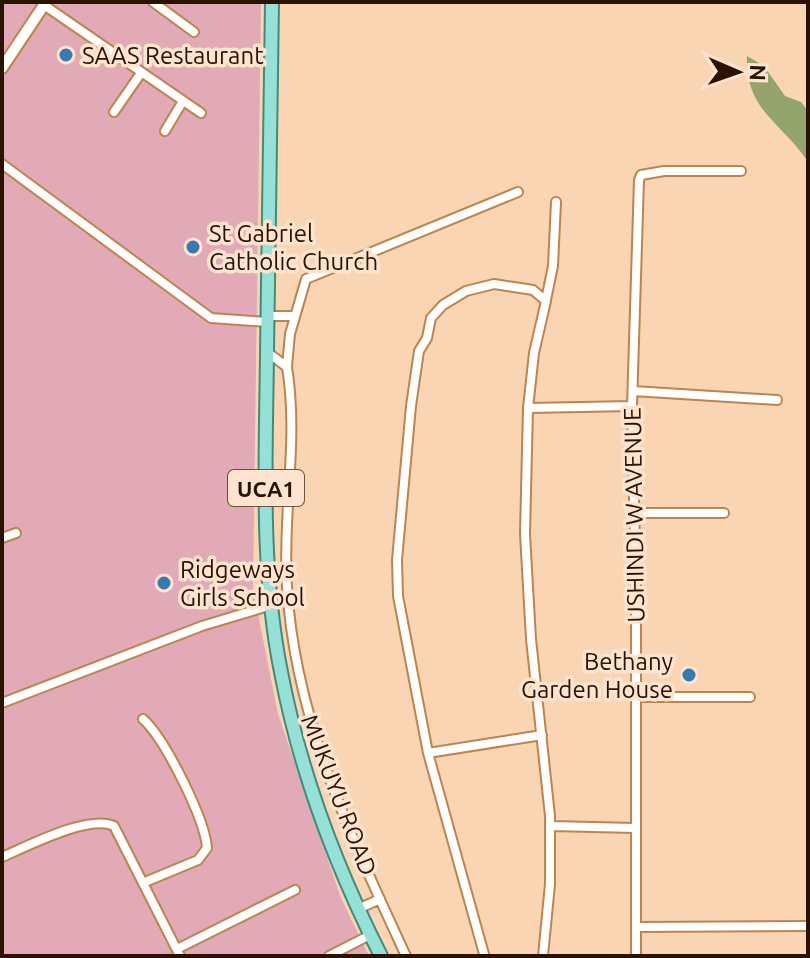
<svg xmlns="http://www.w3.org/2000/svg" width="810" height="958" font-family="Ubuntu,sans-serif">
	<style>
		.green { fill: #e2a9b6 }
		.water { fill: #93a56d }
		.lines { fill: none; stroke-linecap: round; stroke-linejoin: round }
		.minor-casing { stroke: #bd844c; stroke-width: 12 }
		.tertiary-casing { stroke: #bd844c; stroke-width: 14 }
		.primary-casing { stroke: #428b7a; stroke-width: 16 }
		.minor { stroke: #fff; stroke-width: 8 }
		.tertiary { stroke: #fff; stroke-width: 10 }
		.primary { stroke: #95e0d7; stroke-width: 12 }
		.poi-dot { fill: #337bb0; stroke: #fee4ce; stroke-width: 3 }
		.labels { text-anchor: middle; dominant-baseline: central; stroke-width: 7; stroke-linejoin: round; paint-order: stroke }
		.shield { fill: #fee4ce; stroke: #69523e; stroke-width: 2 }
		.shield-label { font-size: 22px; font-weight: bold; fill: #291300 }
		.poi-label { font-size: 24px; fill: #291300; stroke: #fee4ce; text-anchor: start }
		.street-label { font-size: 24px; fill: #291300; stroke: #fee4ce }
	</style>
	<rect width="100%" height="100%" fill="#fad5b3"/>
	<path class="green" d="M 2,2 L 261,2 L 253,589 L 278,714 L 341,898 L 369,956 L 2,956 Z"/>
	<path class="water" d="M 747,56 L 764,66 L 785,96 L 801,102 L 808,111 L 808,162 C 782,122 745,111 747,56 Z"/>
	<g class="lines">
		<g class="minor-casing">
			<path id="minor" d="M 153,2 L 194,32
				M 44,5 L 201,113
				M 114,112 L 141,73
				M 165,131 L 183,101
				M 2,164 L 211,318 L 268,322
				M 546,300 L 553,266 L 556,202
				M 268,316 L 295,316
				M 267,352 L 287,367 C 299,441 282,513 287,587 C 295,719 351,837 406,956
				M 287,366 L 290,334 L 306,279 L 518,192
				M 633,391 L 777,400
				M 528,408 L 632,406
				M 635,513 L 724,513
				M 2,538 L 16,533
				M 636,697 L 750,697
				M 2,703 L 202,626 L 272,605
				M 143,719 C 165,739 205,819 207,848 L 198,860 L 145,882
				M 428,753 L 542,735
				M 551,826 L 635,828
				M 2,857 C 28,846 89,814 114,826 L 180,956
				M 358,909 L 380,899
				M 636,927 L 808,926
				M 177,949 L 295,890
				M 484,954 L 428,753 L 398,596 L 397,560 L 411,406 L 419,351 L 427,338 L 431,318 L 443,305 L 466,291 L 494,284 L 533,290 L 546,301 L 534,353 L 528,408 L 525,534 L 531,639 L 550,816 L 550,884 L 543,956
				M 329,956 L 370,935
				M 636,956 L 636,593 L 632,406 L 639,180 L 641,175 L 664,171 L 741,171"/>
		</g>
		<g class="tertiary-casing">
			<path id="tertiary" d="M 2,68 L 46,2"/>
		</g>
		<g class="primary-casing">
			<path id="primary" d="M 272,2 C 270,119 269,236 267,353 C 266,458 260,568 281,672 C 300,772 335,865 381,956"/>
		</g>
		<use href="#minor" class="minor"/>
		<use href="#tertiary" class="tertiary"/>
		<use href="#primary" class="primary"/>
	</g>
	<g class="poi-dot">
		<circle cx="66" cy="55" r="8"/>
		<circle cx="193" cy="247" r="8"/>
		<circle cx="164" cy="583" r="8"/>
		<circle cx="689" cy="675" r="8"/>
	</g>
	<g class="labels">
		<rect class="shield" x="228" y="470" width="76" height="36" rx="6"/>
		<g class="shield-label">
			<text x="266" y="488">UCA1</text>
		</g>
		<g class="poi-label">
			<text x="82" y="55">SAAS Restaurant</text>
			<text x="209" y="233">St Gabriel<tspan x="209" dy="28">Catholic Church</tspan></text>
			<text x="180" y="569">Ridgeways<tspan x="180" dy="28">Girls School</tspan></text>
			<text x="673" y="661" text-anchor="end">Bethany<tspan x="673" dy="28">Garden House</tspan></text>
		</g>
		<g class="street-label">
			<text transform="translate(634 515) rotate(-91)">USHINDI W AVENUE</text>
			<text transform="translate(339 795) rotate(69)">MUKUYU ROAD</text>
		</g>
	</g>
	<rect width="810" height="958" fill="none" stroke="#291300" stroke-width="8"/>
	<g transform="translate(738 72) rotate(92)" stroke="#fee4ce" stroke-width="6" paint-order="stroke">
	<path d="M0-6L14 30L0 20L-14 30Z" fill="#291300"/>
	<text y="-12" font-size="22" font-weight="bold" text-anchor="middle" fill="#291300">N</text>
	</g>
</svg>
